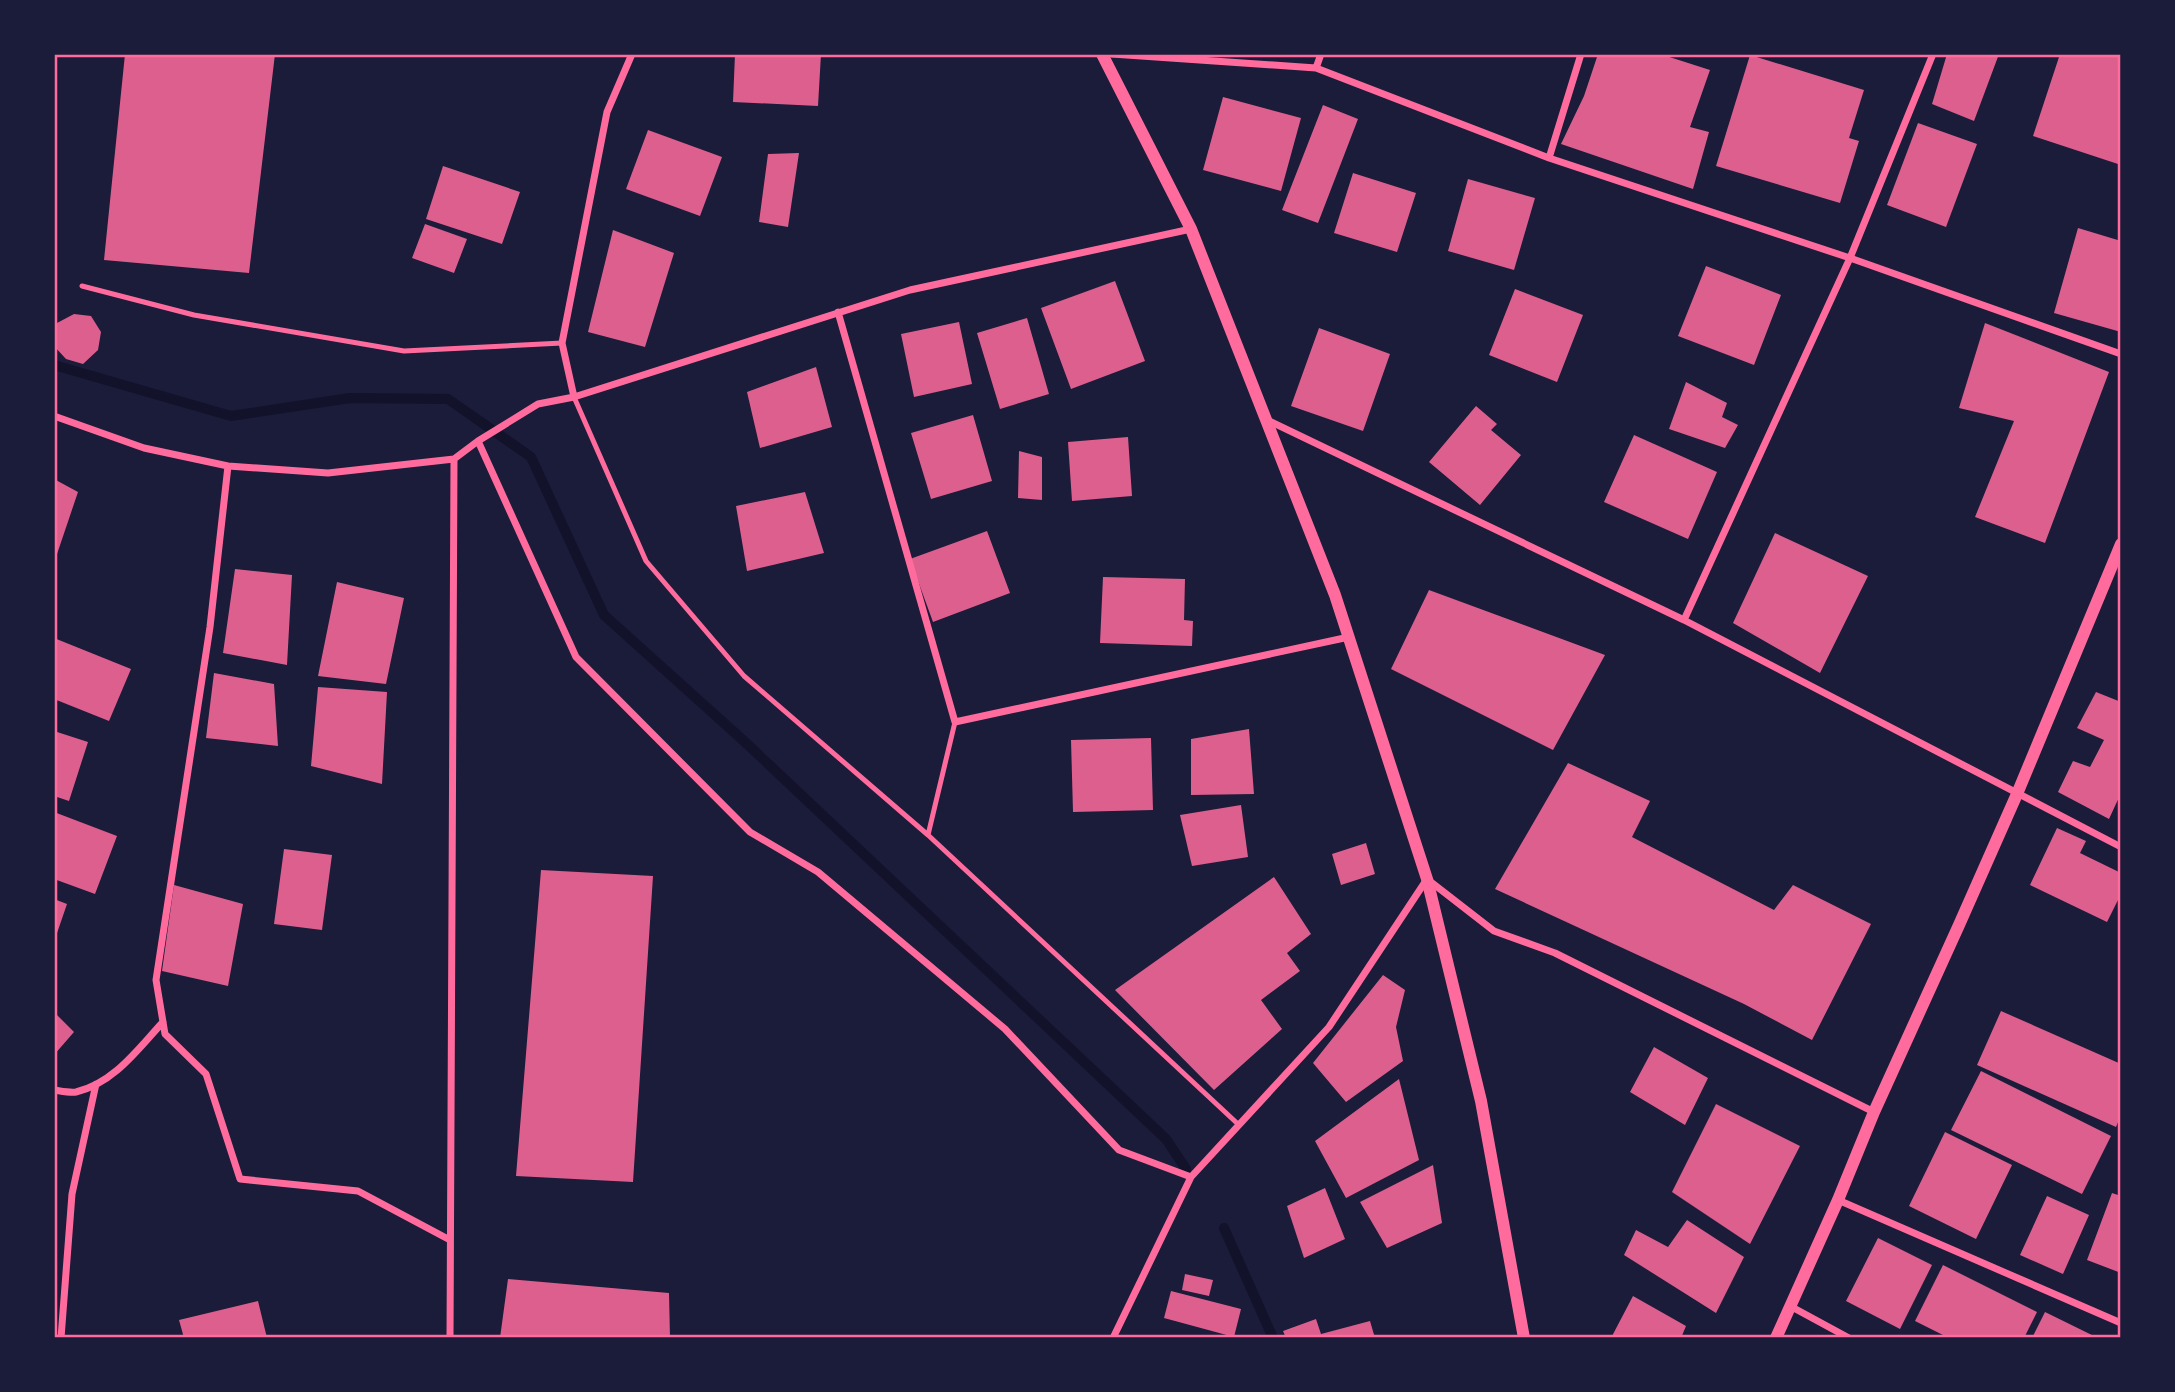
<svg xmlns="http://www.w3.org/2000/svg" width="2175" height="1392" font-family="Signika,sans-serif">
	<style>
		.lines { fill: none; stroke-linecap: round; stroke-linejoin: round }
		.stream { stroke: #12122b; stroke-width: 10 }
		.building { fill: #dd5f8e }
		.service { stroke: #ff6b9d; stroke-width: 5 }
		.minor { stroke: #ff6b9d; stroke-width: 7 }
		.tertiary { stroke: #ff6b9d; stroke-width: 12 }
		.neatline { fill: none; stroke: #ff6b9d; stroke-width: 2.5 }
	</style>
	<rect width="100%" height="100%" fill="#1b1b3a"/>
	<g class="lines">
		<path class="stream" d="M 54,365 L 231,416 L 350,398 L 448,399 L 531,457 L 604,615 L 745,742 L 1166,1139 L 1186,1169
			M 1224,1228 L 1273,1338"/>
	</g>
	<path class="building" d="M 125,54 L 275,54 L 249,273 L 104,260 Z
		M 735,54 L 821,54 L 818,106 L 733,102 Z
		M 1598,54 L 1660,54 L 1710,70 L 1690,127 L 1709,132 L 1693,189 L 1561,144 L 1584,96 Z
		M 1947,54 L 1999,54 L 1974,121 L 1932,104 Z
		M 2060,54 L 2121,54 L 2121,165 L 2033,136 Z
		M 1750,55 L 1864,90 L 1849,138 L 1859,141 L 1840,203 L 1716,166 Z
		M 1223,97 L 1301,118 L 1281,191 L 1203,170 Z
		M 1323,105 L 1358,119 L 1318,223 L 1282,210 Z
		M 1918,123 L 1977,144 L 1946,227 L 1887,205 Z
		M 648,130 L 722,157 L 700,216 L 626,189 Z
		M 799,153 L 788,227 L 759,222 L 768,154 Z
		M 443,166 L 520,192 L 502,244 L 426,219 Z
		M 1353,173 L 1416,193 L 1397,252 L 1334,233 Z
		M 1468,179 L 1535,198 L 1514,270 L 1448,251 Z
		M 425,224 L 467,239 L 454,273 L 412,258 Z
		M 2078,228 L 2121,241 L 2121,332 L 2054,313 Z
		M 613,230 L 674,253 L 645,347 L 588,332 Z
		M 1706,266 L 1781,295 L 1754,365 L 1678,336 Z
		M 1115,281 L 1145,361 L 1071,389 L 1041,308 Z
		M 1515,289 L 1583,315 L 1557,382 L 1489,355 Z
		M 74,314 L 91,316 L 101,332 L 98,350 L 83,364 L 66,359 L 54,346 L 54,333 L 57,323 Z
		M 1027,318 L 1049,394 L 1000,409 L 977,333 Z
		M 959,322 L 972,384 L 914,397 L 901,334 Z
		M 1985,323 L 2109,372 L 2045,543 L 1975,517 L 2014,421 L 1959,408 Z
		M 1319,328 L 1390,354 L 1363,431 L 1291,406 Z
		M 816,367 L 832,427 L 760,448 L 747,392 Z
		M 1686,382 L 1727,403 L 1722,417 L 1738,425 L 1725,448 L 1669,429 Z
		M 1476,406 L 1497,424 L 1491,430 L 1521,455 L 1480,505 L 1429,462 Z
		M 973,415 L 992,481 L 931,499 L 911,433 Z
		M 1634,435 L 1717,472 L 1688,539 L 1604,502 Z
		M 1128,437 L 1132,496 L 1072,501 L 1068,442 Z
		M 1019,451 L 1042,457 L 1042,500 L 1018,498 Z
		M 54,479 L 78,492 L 55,560 L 54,560 Z
		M 805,492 L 824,553 L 747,571 L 736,506 Z
		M 987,531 L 1010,593 L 933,622 L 910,559 Z
		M 1775,533 L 1868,576 L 1820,673 L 1733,623 Z
		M 235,569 L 292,575 L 287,665 L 223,653 Z
		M 1103,577 L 1185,579 L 1184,620 L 1193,621 L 1192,646 L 1100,643 Z
		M 337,582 L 404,598 L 386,684 L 318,676 Z
		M 1429,590 L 1605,655 L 1553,750 L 1391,669 Z
		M 54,638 L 131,669 L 109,721 L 54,699 Z
		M 214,673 L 274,684 L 278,746 L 206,738 Z
		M 318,687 L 387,692 L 382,784 L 311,766 Z
		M 2096,692 L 2121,702 L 2121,793 L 2109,819 L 2058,792 L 2073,761 L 2090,767 L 2104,740 L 2077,728 Z
		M 1249,729 L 1254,794 L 1191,795 L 1191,739 Z
		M 54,731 L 88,742 L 69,801 L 54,796 Z
		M 1151,738 L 1153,810 L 1073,812 L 1071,740 Z
		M 1568,763 L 1650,801 L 1632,837 L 1774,910 L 1793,885 L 1871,924 L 1812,1040 L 1744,1004 L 1495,889 Z
		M 1241,805 L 1248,857 L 1192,866 L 1180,815 Z
		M 54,812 L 117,836 L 95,894 L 54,879 Z
		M 2057,828 L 2086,841 L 2080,853 L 2121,873 L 2121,894 L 2107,922 L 2030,885 Z
		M 1366,843 L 1375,874 L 1341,885 L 1332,854 Z
		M 284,849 L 332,855 L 322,930 L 274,924 Z
		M 541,870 L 653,876 L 633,1182 L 516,1176 Z
		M 1274,877 L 1311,934 L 1287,953 L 1300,971 L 1261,1000 L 1282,1029 L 1214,1090 L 1115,990 Z
		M 174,885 L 243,904 L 228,986 L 162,971 Z
		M 54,899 L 67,904 L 55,939 L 54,939 Z
		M 1383,975 L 1405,990 L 1396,1027 L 1403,1061 L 1346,1102 L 1313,1063 Z
		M 2001,1011 L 2121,1064 L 2121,1115 L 2116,1127 L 1977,1065 Z
		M 54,1012 L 74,1032 L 54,1055 Z
		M 1654,1047 L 1708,1078 L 1685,1125 L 1630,1092 Z
		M 1981,1071 L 2111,1136 L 2082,1194 L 1951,1130 Z
		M 1399,1079 L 1419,1160 L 1346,1198 L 1315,1141 Z
		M 1716,1104 L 1800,1146 L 1750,1244 L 1672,1192 Z
		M 1945,1132 L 2012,1165 L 1976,1239 L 1909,1206 Z
		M 1433,1165 L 1442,1223 L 1387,1248 L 1360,1202 Z
		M 1325,1188 L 1345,1239 L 1304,1258 L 1287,1206 Z
		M 2112,1193 L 2121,1196 L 2121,1273 L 2087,1260 Z
		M 2047,1196 L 2089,1215 L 2063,1274 L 2020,1255 Z
		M 1687,1220 L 1744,1257 L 1716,1313 L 1624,1255 L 1636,1230 L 1668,1247 Z
		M 1878,1238 L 1932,1265 L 1900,1329 L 1846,1301 Z
		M 1943,1265 L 2037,1312 L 2024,1338 L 1949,1338 L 1915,1321 Z
		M 1185,1274 L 1213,1280 L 1209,1296 L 1182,1290 Z
		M 508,1279 L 669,1293 L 670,1338 L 500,1338 Z
		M 1171,1291 L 1241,1309 L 1234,1337 L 1164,1318 Z
		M 1633,1296 L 1686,1326 L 1681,1338 L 1611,1338 Z
		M 258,1301 L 267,1338 L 184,1338 L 179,1320 Z
		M 2045,1312 L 2098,1338 L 2032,1338 Z
		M 1316,1319 L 1321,1334 L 1370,1321 L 1375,1338 L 1286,1338 L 1283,1331 Z"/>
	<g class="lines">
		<path class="service" d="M 82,286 L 194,315 L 404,351 L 562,343
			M 574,397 L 646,561 L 744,676 L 928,835 L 1239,1125
			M 928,835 L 955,722"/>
		<path class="minor" d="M 1112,54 L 1316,68 L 1549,158 L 1850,258 L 2121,354
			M 1316,68 L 1321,54
			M 1549,158 L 1581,54
			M 838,312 L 955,722 L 1349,637
			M 574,397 L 562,343 L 607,112 L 632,54
			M 54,416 L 144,448 L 228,466 L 328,473 L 454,459 L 478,441 L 538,404 L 574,397 L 910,290 L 1191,229
			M 1267,420 L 1684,620 L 2121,847
			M 478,441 L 576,657 L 750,832 L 818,872 L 1005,1029 L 1119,1150 L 1191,1177
			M 228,466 L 210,627 L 156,980 L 165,1034 L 206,1074 L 240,1179 L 358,1191 L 450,1240
			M 1684,620 L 1850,258 L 1933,54
			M 54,1090 C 61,1091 70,1093 76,1092 C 114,1083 138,1049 163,1022
			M 1838,1200 L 2121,1323
			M 1790,1306 L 1849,1338
			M 61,1338 L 72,1194 L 96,1084
			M 450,1338 L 454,459
			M 1113,1338 L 1191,1177 L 1329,1027 L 1427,879 L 1494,931 L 1555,953 L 1874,1112"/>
		<path class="tertiary" d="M 1102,54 L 1191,229 L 1335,595 L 1427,879 L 1481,1101 L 1524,1338
			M 1776,1338 L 1838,1200 L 1874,1112 L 1959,925 L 2017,794 L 2121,544"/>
	</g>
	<rect width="2175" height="1392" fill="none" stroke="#1b1b3a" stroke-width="112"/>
	<rect x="56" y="56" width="2063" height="1280" class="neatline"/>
</svg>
